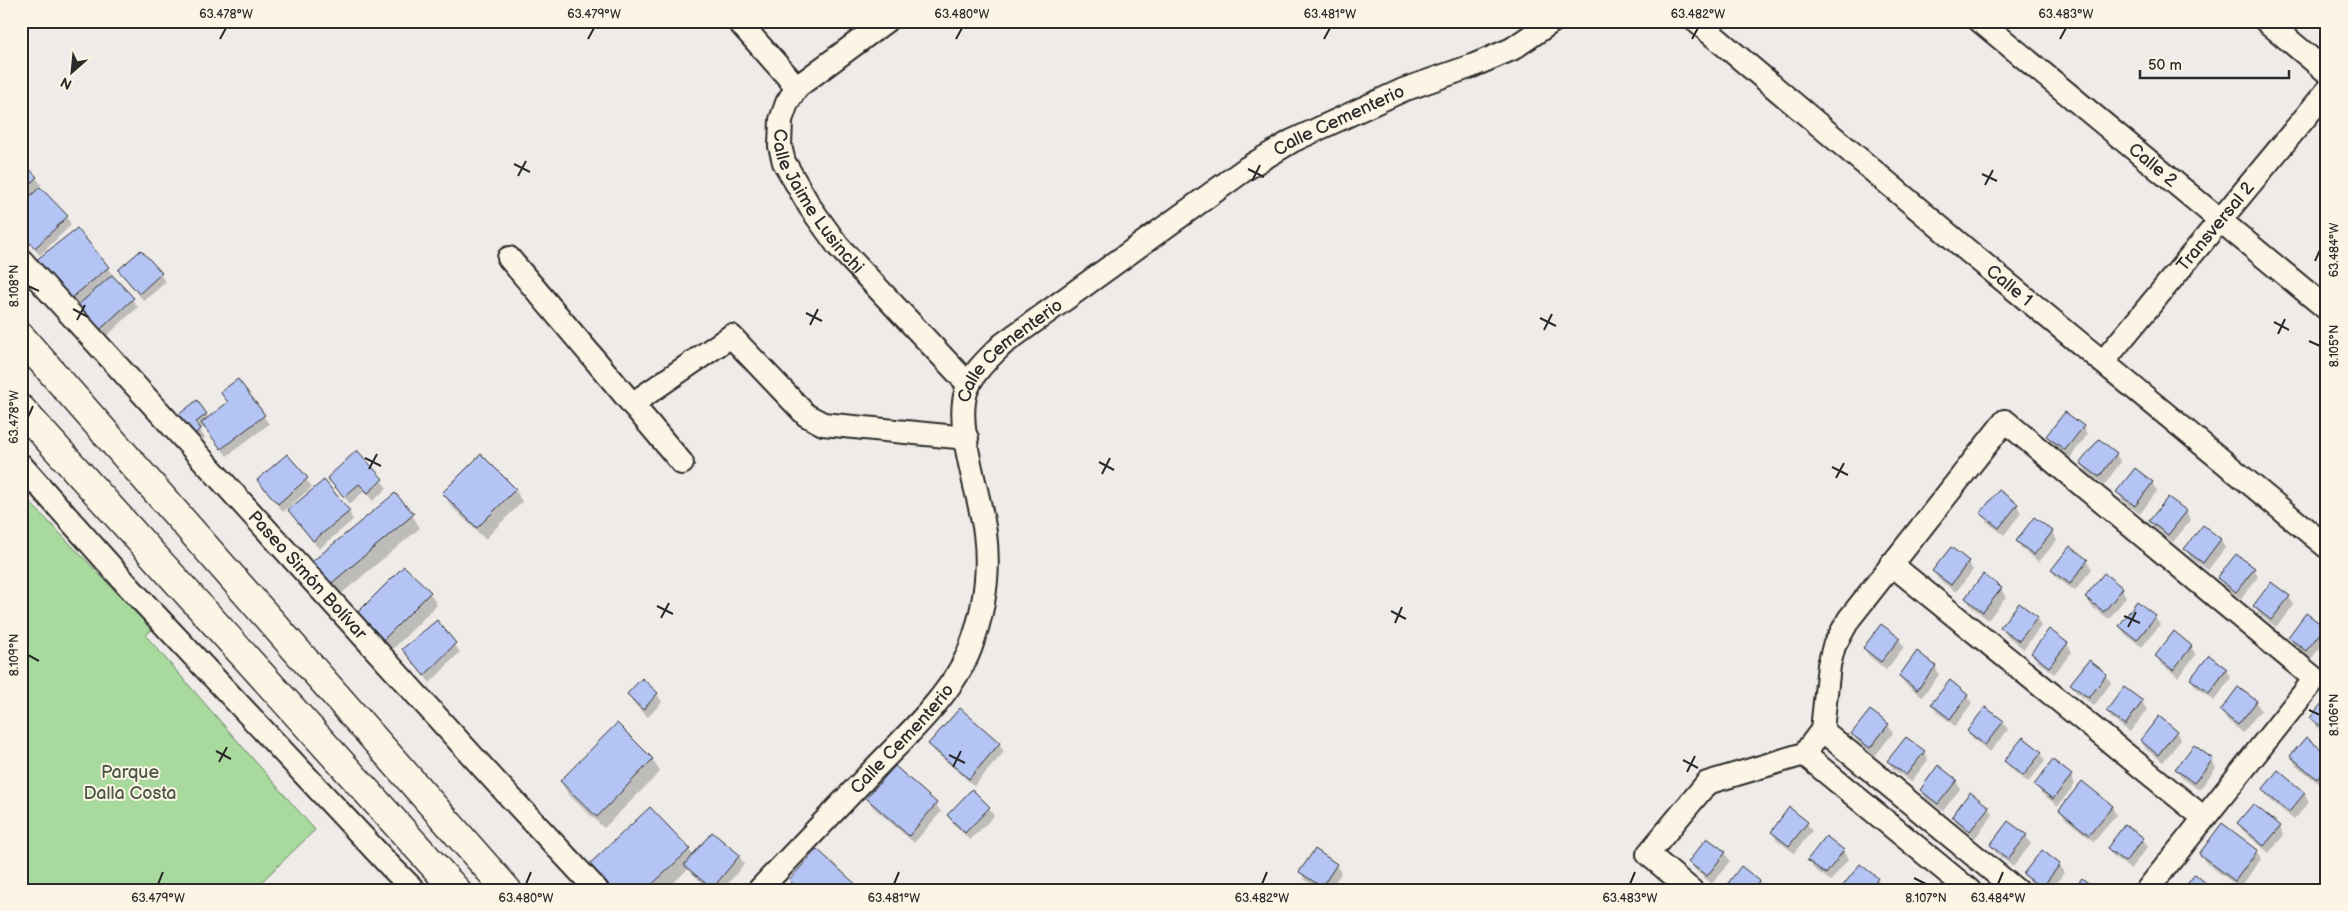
<svg xmlns="http://www.w3.org/2000/svg" width="2348" height="911" font-family="'Balsamiq Sans',sans-serif">
	<style>
		.green { fill: #a7da9c; stroke: #698264 }
		.shadow { fill: #0003 }
		.building { fill: #b4c4f4; stroke: #2b2b2b }
		.lines { fill: none; stroke-linecap: round; stroke-linejoin: round }
		.street-casing { stroke: #2b2b2b; stroke-width: 26 }
		.primary-casing { stroke: #2b2b2b; stroke-width: 31 }
		.street { stroke: #fcf5e5; stroke-width: 22 }
		.primary { stroke: #fcf5e5; stroke-width: 28 }
		.ticks { fill: none; stroke: #2b2b2b; stroke-width: 2 }
		.labels { text-anchor: middle; dominant-baseline: central; stroke-width: 4; stroke-linejoin: round; paint-order: stroke }
		.street-label { font-size: 18px; fill: #2b2b2b; stroke: #fcf5e5 }
		.park-label { font-size: 18px; fill: #4a5747; stroke: #fcf5e5 }
		.neatline { fill: none; stroke: #2b2b2b; stroke-width: 2 }
		.ticks-label { font-size: 12px; text-anchor: middle; fill: #2b2b2b }
	</style>
	<rect width="100%" height="100%" fill="#eeebe8"/>
	<filter id="ink" filterUnits="userSpaceOnUse"><feTurbulence type="fractalNoise" baseFrequency=".02" numOctaves="2"/><feDisplacementMap in="SourceGraphic" scale="10" xChannelSelector="R" yChannelSelector="G"/><feConvolveMatrix kernelMatrix="1 2 1 2 8 2 1 2 1" color-interpolation-filters="sRGB"/></filter>
	<g filter="url(#ink)">
		<path class="green" d="M 21,493 L 152,629 L 146,636 L 315,830 L 253,890 L 21,890 Z"/>
		<path class="shadow" d="M 21,162 L 36,177 L 41,185 L 39,188 L 67,217 L 71,225 L 40,255 L 21,236 Z
			M 77,229 L 138,307 L 96,346 L 79,306 L 78,304 L 68,312 Z
			M 141,251 L 166,282 L 144,301 L 119,271 Z
			M 237,380 L 269,424 L 227,456 L 205,427 L 200,430 L 205,438 L 193,447 L 178,428 L 206,414 L 209,419 L 229,403 Z
			M 2083,427 L 2087,435 L 2070,458 L 2053,444 L 2048,436 Z
			M 357,452 L 387,488 L 373,501 L 364,491 L 350,504 L 329,478 Z
			M 2116,454 L 2121,462 L 2104,485 L 2086,471 L 2082,463 Z
			M 287,455 L 312,487 L 283,512 L 258,480 Z
			M 2135,470 L 2152,483 L 2157,491 L 2140,514 L 2122,500 L 2118,492 Z
			M 515,489 L 522,502 L 485,539 L 451,506 L 444,494 Z
			M 2017,505 L 2021,513 L 2004,535 L 1987,522 L 1982,514 Z
			M 289,511 L 349,512 L 353,520 L 319,549 Z
			M 2186,512 L 2191,520 L 2173,542 L 2156,529 L 2151,521 Z
			M 412,515 L 420,528 L 335,599 L 317,578 Z
			M 2052,532 L 2057,540 L 2039,562 L 2022,549 L 2017,541 Z
			M 2221,540 L 2225,548 L 2208,570 L 2190,557 L 2186,549 Z
			M 2087,561 L 2092,569 L 2075,591 L 2057,578 L 2052,570 Z
			M 1968,562 L 1973,570 L 1956,592 L 1938,579 L 1934,571 Z
			M 2254,569 L 2258,577 L 2241,599 L 2224,586 L 2219,578 Z
			M 1984,576 L 2001,589 L 2006,597 L 1988,620 L 1971,606 L 1966,598 Z
			M 2122,589 L 2126,597 L 2109,619 L 2091,606 L 2087,598 Z
			M 430,593 L 437,605 L 390,652 L 365,626 Z
			M 2289,597 L 2294,605 L 2276,627 L 2259,614 L 2254,606 Z
			M 2155,617 L 2160,625 L 2142,647 L 2125,634 L 2120,626 Z
			M 2037,618 L 2041,626 L 2024,649 L 2006,635 L 2002,627 Z
			M 436,622 L 460,652 L 430,683 L 404,649 Z
			M 2324,628 L 2327,639 L 2311,659 L 2294,645 L 2289,637 Z
			M 1899,639 L 1904,647 L 1886,670 L 1869,656 L 1864,648 Z
			M 2067,644 L 2072,652 L 2054,674 L 2037,661 L 2032,653 Z
			M 2191,647 L 2196,655 L 2178,677 L 2161,664 L 2156,656 Z
			M 2089,662 L 2106,675 L 2111,683 L 2094,706 L 2076,692 L 2072,684 Z
			M 1935,666 L 1939,675 L 1922,697 L 1905,684 L 1900,676 Z
			M 2226,670 L 2231,678 L 2214,701 L 2196,687 L 2191,679 Z
			M 642,680 L 657,694 L 662,702 L 648,717 L 633,703 L 628,694 Z
			M 2239,689 L 2256,702 L 2261,710 L 2243,733 L 2226,719 L 2221,711 Z
			M 1967,695 L 1972,703 L 1955,726 L 1937,712 L 1933,704 Z
			M 2327,699 L 2327,734 L 2316,727 L 2312,718 Z
			M 2142,702 L 2147,710 L 2130,732 L 2112,719 L 2107,711 Z
			M 2003,722 L 2008,730 L 1990,752 L 1973,739 L 1968,731 Z
			M 1888,725 L 1893,733 L 1875,756 L 1858,742 L 1853,734 Z
			M 2176,732 L 2181,740 L 2163,762 L 2146,749 L 2141,741 Z
			M 930,744 L 999,744 L 1004,752 L 974,786 L 935,752 Z
			M 1924,752 L 1928,760 L 1911,782 L 1893,769 L 1889,761 Z
			M 2041,753 L 2045,761 L 2028,783 L 2011,769 L 2006,761 Z
			M 2291,756 L 2327,756 L 2327,781 L 2322,786 L 2296,765 Z
			M 652,759 L 660,772 L 604,828 L 568,794 L 561,782 Z
			M 2212,760 L 2216,768 L 2199,790 L 2181,777 L 2177,769 Z
			M 2071,776 L 2075,784 L 2058,806 L 2041,793 L 2036,785 Z
			M 1956,781 L 1960,789 L 1943,811 L 1926,798 L 1921,790 Z
			M 2264,790 L 2305,794 L 2309,802 L 2294,820 L 2268,798 Z
			M 972,791 L 989,808 L 994,816 L 970,840 L 953,824 L 948,816 Z
			M 868,799 L 936,804 L 941,812 L 914,843 L 873,807 Z
			M 1988,807 L 1993,815 L 1975,838 L 1958,824 L 1953,816 Z
			M 2112,807 L 2116,815 L 2094,842 L 2065,818 L 2060,810 Z
			M 1807,823 L 1812,831 L 1794,853 L 1777,840 L 1772,832 Z
			M 2238,823 L 2280,827 L 2284,835 L 2269,853 L 2243,831 Z
			M 712,833 L 739,856 L 744,864 L 723,890 L 710,890 L 688,869 L 666,890 L 598,890 L 689,849 L 693,856 Z
			M 2026,836 L 2031,844 L 2013,867 L 1996,853 L 1991,845 Z
			M 2143,839 L 2148,847 L 2130,869 L 2113,856 L 2108,848 Z
			M 1315,851 L 1336,865 L 1341,873 L 1330,890 L 1320,890 L 1305,880 L 1301,872 Z
			M 1843,851 L 1848,859 L 1831,881 L 1813,868 L 1809,860 Z
			M 2257,851 L 2261,859 L 2240,888 L 2205,862 L 2201,854 Z
			M 2042,852 L 2059,865 L 2064,873 L 2051,890 L 2039,890 L 2030,882 L 2025,874 Z
			M 1725,853 L 1730,861 L 1712,884 L 1695,870 L 1690,862 Z
			M 1877,879 L 1882,887 L 1879,890 L 1844,890 L 1842,888 Z
			M 790,880 L 860,890 L 797,890 Z
			M 1759,881 L 1763,890 L 1724,890 Z
			M 778,884 L 784,890 L 773,890 Z"/>
		<path class="building" d="M 21,160 L 37,177 L 21,192 Z
			M 40,187 L 68,216 L 35,248 L 21,234 L 21,205 Z
			M 77,228 L 109,267 L 63,305 L 30,265 Z
			M 141,250 L 162,273 L 139,294 L 118,270 Z
			M 112,275 L 134,298 L 90,339 L 68,314 Z
			M 238,379 L 265,415 L 221,449 L 201,423 L 228,402 L 220,392 Z
			M 197,400 L 207,414 L 196,422 L 201,429 L 187,440 L 172,420 Z
			M 2065,412 L 2084,426 L 2065,450 L 2046,436 Z
			M 2099,439 L 2117,453 L 2099,477 L 2080,463 Z
			M 357,450 L 383,479 L 368,493 L 359,484 L 344,497 L 327,478 Z
			M 287,454 L 308,478 L 278,504 L 257,480 Z
			M 481,454 L 516,489 L 477,528 L 442,493 Z
			M 2135,468 L 2153,482 L 2135,506 L 2116,492 Z
			M 324,480 L 350,511 L 313,541 L 288,510 Z
			M 1999,490 L 2018,504 L 1999,528 L 1980,513 Z
			M 395,493 L 414,514 L 327,587 L 308,565 Z
			M 2168,497 L 2187,511 L 2168,535 L 2149,521 Z
			M 2034,517 L 2053,531 L 2034,555 L 2016,541 Z
			M 2203,525 L 2221,539 L 2203,563 L 2184,549 Z
			M 2070,546 L 2088,560 L 2070,584 L 2051,570 Z
			M 1951,547 L 1969,561 L 1951,585 L 1932,571 Z
			M 2236,554 L 2255,568 L 2236,592 L 2217,578 Z
			M 404,566 L 431,592 L 383,640 L 356,614 Z
			M 2104,573 L 2123,588 L 2104,612 L 2085,597 Z
			M 1983,574 L 2002,588 L 1983,612 L 1965,598 Z
			M 2271,582 L 2290,596 L 2271,620 L 2253,606 Z
			M 2137,601 L 2156,616 L 2137,640 L 2119,626 Z
			M 2019,603 L 2038,617 L 2019,641 L 2000,627 Z
			M 2306,613 L 2325,627 L 2306,651 L 2288,637 Z
			M 437,620 L 456,643 L 424,676 L 402,649 Z
			M 1881,624 L 1900,638 L 1881,662 L 1863,648 Z
			M 2049,629 L 2068,643 L 2049,667 L 2031,653 Z
			M 2174,631 L 2192,646 L 2173,670 L 2155,656 Z
			M 1917,651 L 1936,666 L 1917,690 L 1899,676 Z
			M 2209,655 L 2227,669 L 2209,693 L 2190,679 Z
			M 2089,660 L 2107,674 L 2089,698 L 2070,684 Z
			M 642,678 L 658,693 L 643,710 L 627,694 Z
			M 1950,680 L 1968,695 L 1950,719 L 1931,704 Z
			M 2124,687 L 2143,701 L 2125,725 L 2106,711 Z
			M 2238,687 L 2257,701 L 2238,725 L 2220,711 Z
			M 2327,697 L 2327,731 L 2310,718 Z
			M 1985,707 L 2004,721 L 1985,745 L 1967,731 Z
			M 960,708 L 1000,743 L 969,779 L 928,744 Z
			M 1870,710 L 1889,724 L 1870,748 L 1851,734 Z
			M 2159,716 L 2177,731 L 2158,755 L 2140,740 Z
			M 617,723 L 653,759 L 597,817 L 560,781 Z
			M 1906,737 L 1925,751 L 1906,775 L 1887,761 Z
			M 2023,737 L 2042,752 L 2023,776 L 2004,761 Z
			M 2306,737 L 2327,754 L 2327,767 L 2317,779 L 2290,756 Z
			M 2194,745 L 2213,759 L 2194,783 L 2175,769 Z
			M 2053,760 L 2072,775 L 2053,799 L 2034,785 Z
			M 1938,765 L 1957,780 L 1938,804 L 1920,790 Z
			M 895,766 L 937,803 L 909,836 L 866,798 Z
			M 2278,770 L 2305,793 L 2289,812 L 2262,790 Z
			M 2082,781 L 2113,806 L 2089,835 L 2059,810 Z
			M 972,789 L 990,807 L 965,833 L 947,815 Z
			M 1970,792 L 1989,807 L 1970,831 L 1952,816 Z
			M 2253,804 L 2281,826 L 2264,846 L 2237,823 Z
			M 650,807 L 690,849 L 646,890 L 602,890 L 583,870 Z
			M 1789,807 L 1808,822 L 1789,846 L 1771,832 Z
			M 2008,821 L 2027,835 L 2008,859 L 1990,845 Z
			M 2222,823 L 2258,850 L 2235,881 L 2199,854 Z
			M 2125,824 L 2144,838 L 2125,862 L 2107,848 Z
			M 712,832 L 740,855 L 712,889 L 684,865 Z
			M 1826,836 L 1844,850 L 1826,874 L 1807,860 Z
			M 1707,838 L 1726,852 L 1707,876 L 1688,862 Z
			M 817,849 L 862,890 L 800,890 L 789,880 Z
			M 1315,849 L 1337,864 L 1322,887 L 1299,872 Z
			M 2042,850 L 2060,864 L 2042,888 L 2023,874 Z
			M 1860,864 L 1878,878 L 1869,890 L 1844,890 L 1841,888 Z
			M 1741,866 L 1760,881 L 1752,890 L 1723,890 Z
			M 2195,874 L 2214,890 L 2183,890 Z
			M 2082,878 L 2097,890 L 2072,890 Z"/>
		<g class="lines">
			<g class="street-casing">
				<g id="street">
					<path d="M 738,21 L 797,87"/>
					<path id="s1" d="M 886,21 L 797,87 L 787,103 L 781,120 L 780,146 L 784,162 L 810,207 L 838,246 L 969,385"/>
					<path id="s2" d="M 1696,21 L 1968,251 L 2327,547"/>
					<path id="s3" d="M 1980,21 L 2327,309"/>
					<path d="M 2266,21 L 2327,72"/>
					<path d="M 509,258 L 682,463"/>
					<path id="s4" d="M 21,260 L 497,783 L 597,890"/>
					<path id="s5" d="M 2103,362 L 2327,91"/>
					<path d="M 632,404 L 731,336 L 806,415 L 823,424 L 967,438"/>
					<path d="M 21,465 L 131,589 L 391,867 L 414,890"/>
					<path d="M 1891,564 L 2204,818"/>
					<path d="M 1822,730 L 2016,890"/>
					<path d="M 1804,754 L 1969,890"/>
					<path id="s6" d="M 759,890 C 799,848 839,806 879,764 C 910,732 954,691 970,649 C 984,612 990,572 985,533 C 980,494 955,429 966,392 C 972,372 989,358 1003,344 L 1247,168 L 1292,141 L 1403,90 L 1472,66 L 1512,49 L 1553,21"/>
					<path d="M 1691,890 L 1648,854 L 1707,783 L 1804,754 L 1822,730 L 1829,665 L 1834,646 L 1849,619 L 2005,421 L 2315,679 L 2147,890"/>
				</g>
			</g>
			<g class="primary-casing">
				<path id="primary" d="M 21,337 L 507,890
					M 21,409 L 456,890"/>
			</g>
			<use href="#street" class="street"/>
			<use href="#primary" class="primary"/>
		</g>
	</g>
	<path class="ticks" d="M 220,39 L 226,28M 588,39 L 594,28M 956,39 L 962,28M 1324,39 L 1330,28M 1692,39 L 1698,28M 2060,39 L 2066,28M 514,164 L 530,172M 1248,169 L 1264,177M 1982,174 L 1997,181M 518,176 L 526,161M 1252,181 L 1260,165M 1985,185 L 1993,170M 2315,261 L 2320,250M 28,286 L 39,291M 73,309 L 88,317M 806,313 L 822,321M 1540,318 L 1556,326M 77,320 L 85,305M 2274,322 L 2289,330M 810,325 L 818,309M 1544,330 L 1552,314M 2278,334 L 2285,319M 2309,341 L 2320,346M 28,417 L 33,406M 365,458 L 381,466M 1099,462 L 1114,470M 1832,467 L 1848,475M 369,469 L 377,454M 1102,474 L 1110,458M 1836,478 L 1844,463M 657,606 L 673,614M 1391,611 L 1406,619M 2124,616 L 2140,623M 661,618 L 669,603M 1395,623 L 1402,607M 2128,627 L 2136,612M 28,655 L 39,661M 2309,710 L 2320,715M 216,751 L 231,759M 949,755 L 965,763M 1683,760 L 1698,768M 219,762 L 227,747M 953,767 L 961,751M 1687,772 L 1695,756M 1914,878 L 1926,884M 158,884 L 163,872M 526,884 L 531,872M 894,884 L 899,872M 1262,884 L 1267,872M 1630,884 L 1635,872M 1998,884 L 2003,872"/>
	<g class="labels">
		<g class="street-label">
			<text stroke="none"><textPath href="#s6" startOffset="1049">Calle Cementerio</textPath></text>
			<text stroke="none"><textPath href="#s3" startOffset="225">Calle 2</textPath></text>
			<text stroke="none"><textPath href="#s1" startOffset="240">Calle Jaime Lusinchi</textPath></text>
			<text stroke="none"><textPath href="#s5" startOffset="176">Transversal 2</textPath></text>
			<text stroke="none"><textPath href="#s2" startOffset="410">Calle 1</textPath></text>
			<text stroke="none"><textPath href="#s6" startOffset="644">Calle Cementerio</textPath></text>
			<text stroke="none"><textPath href="#s4" startOffset="426">Paseo Simón Bolívar</textPath></text>
			<text stroke="none"><textPath href="#s6" startOffset="208">Calle Cementerio</textPath></text>
		</g>
		<g class="park-label">
			<text x="130" y="772">Parque<tspan x="130" dy="21">Dalla Costa</tspan></text>
		</g>
	</g>
	<rect width="2348" height="911" fill="none" stroke="#fcf5e5" stroke-width="55"/>
	<g transform="translate(72 72) rotate(207)" stroke="#fcf5e5" stroke-width="4" paint-order="stroke">
	<path d="M0-4L9 19L0 12L-9 19Z" fill="#2b2b2b"/>
	<text y="-8" font-size="14" font-weight="bold" text-anchor="middle" fill="#2b2b2b">N</text>
	</g>
	<path d="M2140 70v8h149v-8" fill="none" stroke="#2b2b2b" stroke-width="2.5"/>
	<text x="2148" y="70" font-size="15" fill="#2b2b2b" stroke="#fcf5e5" stroke-width="4" paint-order="stroke">50 m</text>
	<rect x="28" y="28" width="2292" height="856" class="neatline"/>
	<g class="ticks-label">
		<text x="226" y="18">63.478°W</text>
		<text x="594" y="18">63.479°W</text>
		<text x="962" y="18">63.480°W</text>
		<text x="1330" y="18">63.481°W</text>
		<text x="1698" y="18">63.482°W</text>
		<text x="2066" y="18">63.483°W</text>
		<text transform="translate(2334 250) rotate(-90)" y="4">63.484°W</text>
		<text transform="translate(14 286) rotate(-90)" y="4">8.108°N</text>
		<text transform="translate(2334 346) rotate(-90)" y="4">8.105°N</text>
		<text transform="translate(14 417) rotate(-90)" y="4">63.478°W</text>
		<text transform="translate(14 655) rotate(-90)" y="4">8.109°N</text>
		<text transform="translate(2334 715) rotate(-90)" y="4">8.106°N</text>
		<text x="158" y="902">63.479°W</text>
		<text x="526" y="902">63.480°W</text>
		<text x="894" y="902">63.481°W</text>
		<text x="1262" y="902">63.482°W</text>
		<text x="1630" y="902">63.483°W</text>
		<text x="1926" y="902">8.107°N</text>
		<text x="1998" y="902">63.484°W</text>
	</g>
</svg>
